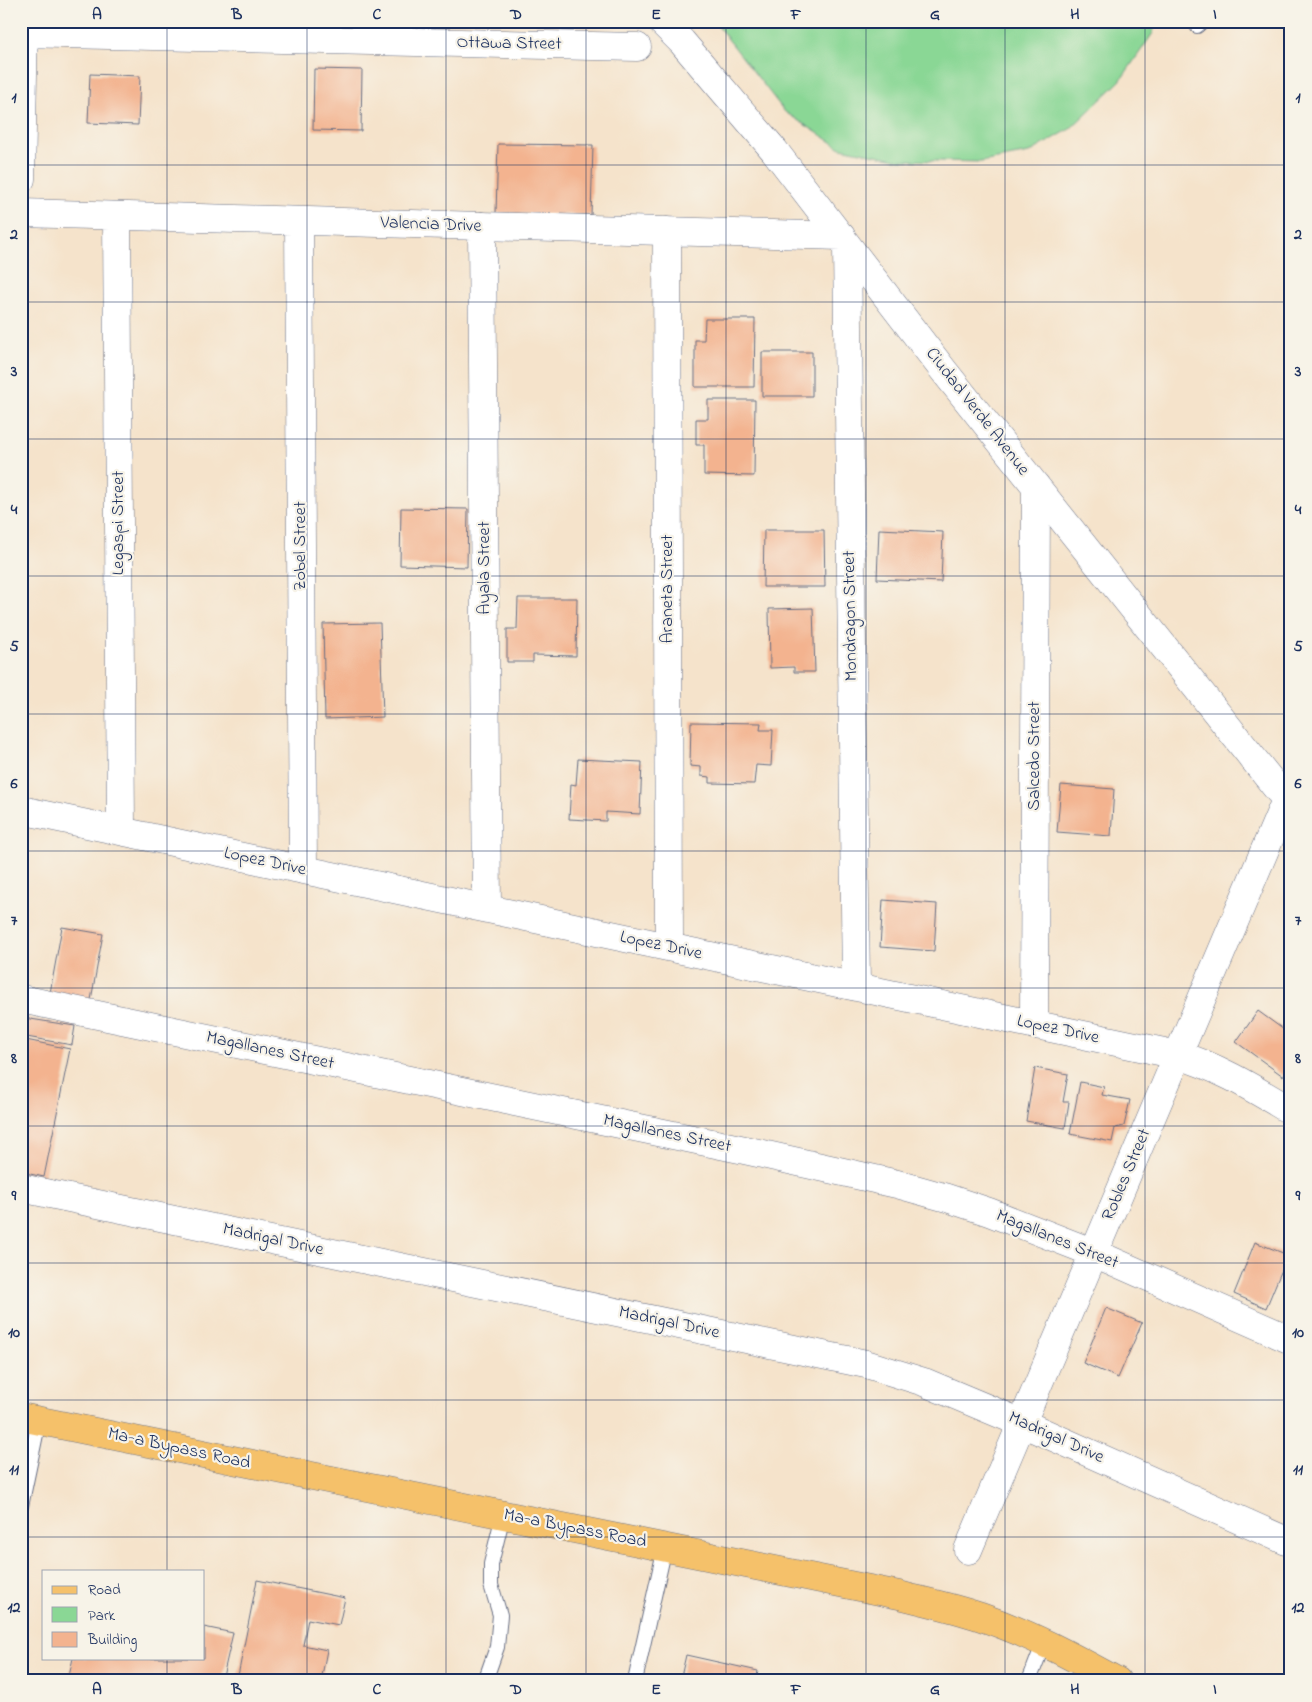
<svg xmlns="http://www.w3.org/2000/svg" width="1312" height="1702" font-family="'Indie Flower',sans-serif">
	<style>
		.green { fill: #8ad795; stroke: #52837a }
		.building { fill: #f3b38f }
		.lines { fill: none; stroke-linecap: round; stroke-linejoin: round }
		.lane-casing { stroke: #676e84; stroke-width: 16 }
		.street-casing { stroke: #676e84; stroke-width: 29 }
		.primary-casing { stroke: #676e84; stroke-width: 29 }
		.lane { stroke: #fff; stroke-width: 14 }
		.street { stroke: #fff; stroke-width: 28 }
		.primary { stroke: #f5c16b; stroke-width: 28 }
		.grid { fill: none; stroke: #1b2f5e; stroke-width: 1; stroke-opacity: 0.55 }
		.labels { text-anchor: middle; dominant-baseline: central; stroke-width: 4.5; stroke-linejoin: round; paint-order: stroke }
		.street-label { font-size: 18px; fill: #1b2f5e; stroke: #f7f3e8 }
		.neatline { fill: none; stroke: #1b2f5e; stroke-width: 2 }
		.grid-label { font-size: 16px; text-anchor: middle; font-weight: bold; fill: #1b2f5e }
	</style>
	<rect width="100%" height="100%" fill="#f7f3e8"/>
	<filter id="ink" filterUnits="userSpaceOnUse"><feTurbulence type="fractalNoise" baseFrequency=".02" numOctaves="2"/><feDisplacementMap in="SourceGraphic" scale="10" xChannelSelector="R" yChannelSelector="G"/><feConvolveMatrix kernelMatrix="1 2 1 2 8 2 1 2 1" color-interpolation-filters="sRGB"/></filter>
	<filter id="wash" filterUnits="userSpaceOnUse"><feTurbulence type="fractalNoise" baseFrequency=".0096" numOctaves="4" result="noise"/><feDisplacementMap in="SourceGraphic" scale="20" xChannelSelector="R" yChannelSelector="G"/><feGaussianBlur stdDeviation="1.12" result="paint"/><feColorMatrix in="noise" values="0 0 0 0 0 0 0 0 0 0 0 0 0 0 0 0 0 1.4 0 .05"/><feComposite in="paint" operator="in"/></filter>
	<g filter="url(#wash)">
		<rect width="100%" height="100%" fill="#f5e3cb"/>
		<path class="green" d="M 714,21 L 1156,21 L 1153,33 L 1120,81 L 1070,129 L 1029,153 L 981,162 L 900,160 L 841,148 L 785,112 Z"/>
		<g id="blocks">
			<path class="building" d="M 314,69 L 362,70 L 361,131 L 313,130 Z
				M 90,74 L 140,76 L 138,125 L 88,123 Z
				M 498,144 L 593,145 L 591,215 L 496,213 Z
				M 705,319 L 755,319 L 754,387 L 695,387 L 695,340 L 704,340 Z
				M 762,352 L 812,352 L 812,396 L 762,396 Z
				M 708,400 L 755,400 L 754,476 L 704,475 L 704,445 L 696,445 L 696,419 L 708,419 Z
				M 401,508 L 468,509 L 467,567 L 400,565 Z
				M 879,529 L 943,532 L 941,582 L 877,579 Z
				M 764,530 L 824,530 L 825,587 L 763,587 Z
				M 518,598 L 577,598 L 576,656 L 533,655 L 533,662 L 507,662 L 507,629 L 517,629 Z
				M 813,608 L 815,672 L 794,672 L 794,667 L 770,668 L 769,609 Z
				M 380,623 L 383,717 L 325,719 L 323,624 Z
				M 691,722 L 761,723 L 760,730 L 773,730 L 771,766 L 756,765 L 754,784 L 710,783 L 710,777 L 701,776 L 701,767 L 690,766 Z
				M 578,759 L 642,762 L 640,814 L 606,812 L 606,821 L 569,819 L 571,784 L 576,785 Z
				M 1061,785 L 1114,789 L 1111,836 L 1057,832 Z
				M 883,900 L 937,904 L 934,951 L 880,947 Z
				M 62,927 L 103,934 L 91,1000 L 50,993 Z
				M 1258,1011 L 1291,1035 L 1291,1064 L 1283,1076 L 1236,1042 Z
				M 24,1018 L 75,1026 L 72,1045 L 21,1036 Z
				M 21,1039 L 70,1049 L 44,1177 L 21,1172 Z
				M 1035,1068 L 1068,1074 L 1063,1102 L 1069,1102 L 1065,1128 L 1026,1121 Z
				M 1080,1082 L 1104,1087 L 1102,1095 L 1130,1100 L 1124,1126 L 1115,1128 L 1112,1142 L 1070,1134 Z
				M 1255,1242 L 1288,1255 L 1266,1308 L 1234,1294 Z
				M 1106,1308 L 1142,1323 L 1118,1378 L 1083,1363 Z
				M 257,1580 L 345,1598 L 339,1625 L 308,1619 L 303,1645 L 327,1650 L 321,1681 L 237,1681 Z
				M 204,1627 L 233,1633 L 222,1681 L 68,1681 L 73,1658 L 204,1658 Z
				M 686,1655 L 758,1671 L 756,1681 L 680,1681 Z"/>
		</g>
	</g>
	<g filter="url(#ink)">
		<use href="#blocks" fill-opacity="0" stroke="#676e84" stroke-width="1"/>
		<g class="lines">
			<g class="lane-casing">
				<path id="lane" d="M 1197,26 L 1202,21
					M 21,1506 L 39,1420
					M 485,1681 L 497,1647 L 500,1615 L 491,1585 L 491,1564 L 503,1515
					M 635,1681 L 665,1547
					M 1029,1681 L 1044,1642"/>
			</g>
			<g class="street-casing">
				<path id="street" d="M 661,21 L 682,42 L 774,150 L 944,371 L 1291,806
					M 21,33 L 637,47
					M 21,179 L 24,21
					M 21,213 L 841,236
					M 117,216 L 121,831
					M 299,221 L 303,870
					M 482,226 L 487,909
					M 667,231 L 669,947
					M 847,245 L 856,987
					M 21,810 L 1178,1055 C 1219,1067 1254,1089 1291,1111
					M 21,999 L 740,1149 L 897,1184 L 947,1198 L 989,1212 L 1094,1253 L 1291,1340
					M 1034,1025 L 1036,486
					M 21,1188 L 866,1364 L 924,1382 L 1022,1423 L 1291,1543
					M 968,1550 L 1286,800"/>
			</g>
			<g class="primary-casing">
				<path id="primary" d="M 21,1417 L 899,1595 C 927,1602 955,1608 981,1617 C 1029,1633 1073,1657 1117,1681"/>
			</g>
			<use href="#lane" class="lane"/>
			<use href="#street" class="street"/>
			<use href="#primary" class="primary"/>
		</g>
	</g>
	<path class="grid" d="M 167,21 L 167,1571M 307,21 L 307,1681M 446,21 L 446,1681M 586,21 L 586,1681M 726,21 L 726,1681M 866,21 L 866,1681M 1005,21 L 1005,1681M 1145,21 L 1145,1681M 21,165 L 1291,165M 21,302 L 1291,302M 21,439 L 1291,439M 21,576 L 1291,576M 21,714 L 1291,714M 21,851 L 1291,851M 21,988 L 1291,988M 21,1126 L 1291,1126M 21,1263 L 1291,1263M 21,1400 L 1291,1400M 21,1537 L 1291,1537M 167,1658 L 167,1681"/>
	<g class="labels">
		<g class="street-label">
			<text transform="translate(509 44) rotate(1)">Ottawa Street</text>
			<text transform="translate(431 225) rotate(2)">Valencia Drive</text>
			<text transform="translate(977 412) rotate(52)">Ciudad Verde Avenue</text>
			<text transform="translate(119 523) rotate(-90)">Legaspi Street</text>
			<text transform="translate(301 546) rotate(-90)">Zobel Street</text>
			<text transform="translate(485 568) rotate(-90)">Ayala Street</text>
			<text transform="translate(668 589) rotate(-90)">Araneta Street</text>
			<text transform="translate(851 616) rotate(-91)">Mondragon Street</text>
			<text transform="translate(1035 756) rotate(-90)">Salcedo Street</text>
			<text transform="translate(265 862) rotate(12)">Lopez Drive</text>
			<text transform="translate(661 946) rotate(12)">Lopez Drive</text>
			<text transform="translate(1058 1030) rotate(12)">Lopez Drive</text>
			<text transform="translate(270 1051) rotate(12)">Magallanes Street</text>
			<text transform="translate(667 1134) rotate(12)">Magallanes Street</text>
			<text transform="translate(1127 1175) rotate(-67)">Robles Street</text>
			<text transform="translate(273 1240) rotate(12)">Madrigal Drive</text>
			<text transform="translate(1057 1240) rotate(22)">Magallanes Street</text>
			<text transform="translate(669 1323) rotate(12)">Madrigal Drive</text>
			<text transform="translate(1056 1438) rotate(24)">Madrigal Drive</text>
			<text transform="translate(179 1449) rotate(12)">Ma-a Bypass Road</text>
			<text transform="translate(575 1529) rotate(11)">Ma-a Bypass Road</text>
		</g>
	</g>
	<rect width="1312" height="1702" fill="none" stroke="#f7f3e8" stroke-width="55"/>
	<rect x="42" y="1570" width="162" height="90" fill="#f7f3e8" stroke="#9fa5b1"/>
	<rect x="52" y="1586" width="25" height="8" fill="#f5c16b" stroke="#9fa5b1"/>
	<text x="88" y="1594" font-size="15" fill="#1b2f5e">Road</text>
	<rect x="52" y="1607" width="25" height="15" fill="#8ad795" stroke="#9fa5b1"/>
	<text x="88" y="1620" font-size="15" fill="#1b2f5e">Park</text>
	<rect x="52" y="1632" width="25" height="15" fill="#f3b38f" stroke="#9fa5b1"/>
	<text x="88" y="1644" font-size="15" fill="#1b2f5e">Building</text>
	<rect x="28" y="28" width="1256" height="1646" class="neatline"/>
	<g class="grid-label">
		<text x="97" y="19">A</text>
		<text x="237" y="19">B</text>
		<text x="377" y="19">C</text>
		<text x="516" y="19">D</text>
		<text x="656" y="19">E</text>
		<text x="796" y="19">F</text>
		<text x="935" y="19">G</text>
		<text x="1075" y="19">H</text>
		<text x="1215" y="19">I</text>
		<text x="14" y="102">1</text>
		<text x="1298" y="102">1</text>
		<text x="14" y="239">2</text>
		<text x="1298" y="239">2</text>
		<text x="14" y="376">3</text>
		<text x="1298" y="376">3</text>
		<text x="14" y="514">4</text>
		<text x="1298" y="514">4</text>
		<text x="14" y="651">5</text>
		<text x="1298" y="651">5</text>
		<text x="14" y="788">6</text>
		<text x="1298" y="788">6</text>
		<text x="14" y="925">7</text>
		<text x="1298" y="925">7</text>
		<text x="14" y="1063">8</text>
		<text x="1298" y="1063">8</text>
		<text x="14" y="1200">9</text>
		<text x="1298" y="1200">9</text>
		<text x="14" y="1337">10</text>
		<text x="1298" y="1337">10</text>
		<text x="14" y="1474">11</text>
		<text x="1298" y="1474">11</text>
		<text x="14" y="1612">12</text>
		<text x="1298" y="1612">12</text>
		<text x="97" y="1694">A</text>
		<text x="237" y="1694">B</text>
		<text x="377" y="1694">C</text>
		<text x="516" y="1694">D</text>
		<text x="656" y="1694">E</text>
		<text x="796" y="1694">F</text>
		<text x="935" y="1694">G</text>
		<text x="1075" y="1694">H</text>
		<text x="1215" y="1694">I</text>
	</g>
</svg>
